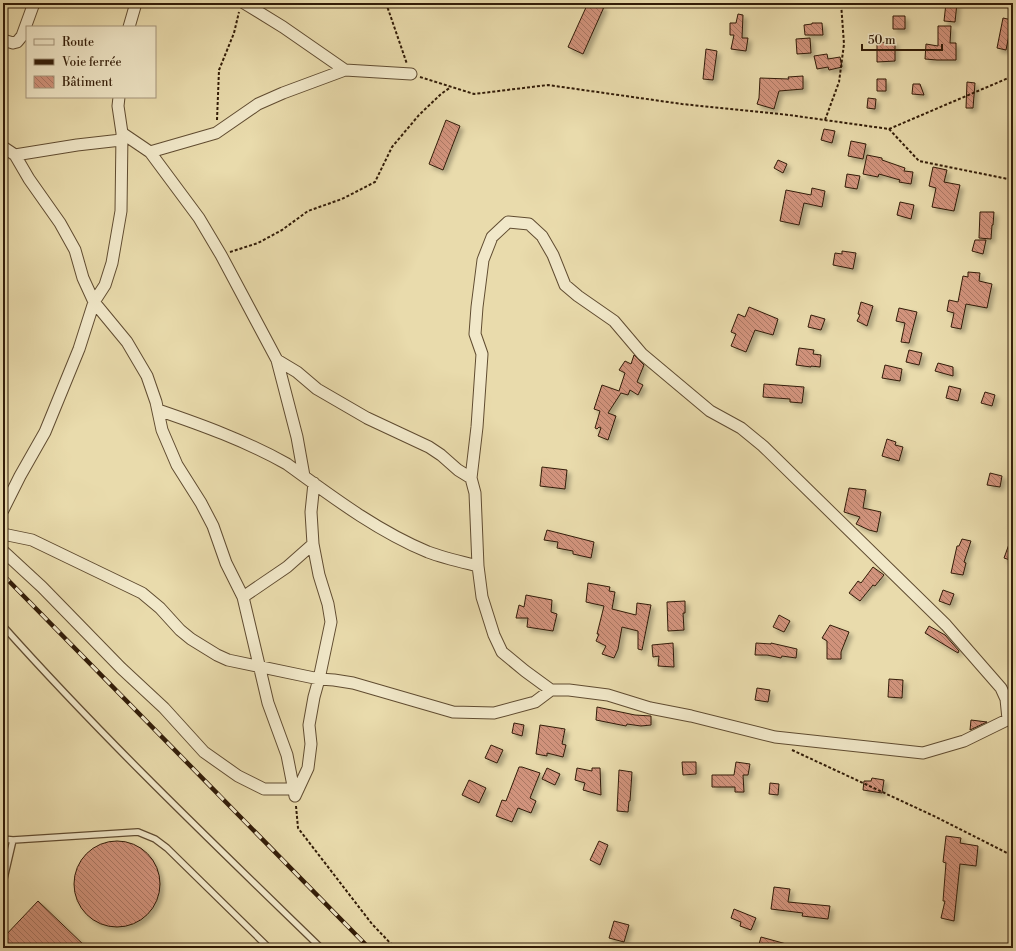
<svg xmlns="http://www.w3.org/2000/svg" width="1016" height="951" font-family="'Libre Bodoni',serif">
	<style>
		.building { fill: url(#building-back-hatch); stroke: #321c08; filter: url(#shadow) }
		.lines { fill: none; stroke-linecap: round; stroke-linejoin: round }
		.lane-casing { stroke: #604c31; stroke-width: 8 }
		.street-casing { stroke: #604c31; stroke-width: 13 }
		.path { stroke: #321c08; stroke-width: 2; stroke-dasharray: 3 2; stroke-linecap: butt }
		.lane { stroke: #f1e8c9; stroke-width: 5.5 }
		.street { stroke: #f1e8c9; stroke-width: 11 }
		.rail-casing { stroke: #321c08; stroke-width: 4.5 }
		.rail { stroke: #f1e8c9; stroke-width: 3; stroke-dasharray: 9; stroke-linecap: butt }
	</style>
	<defs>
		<pattern id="building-back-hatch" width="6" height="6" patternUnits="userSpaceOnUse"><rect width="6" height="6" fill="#d1937c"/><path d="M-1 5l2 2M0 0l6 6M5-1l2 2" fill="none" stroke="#aa7764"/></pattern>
		<filter id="shadow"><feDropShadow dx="3.5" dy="3.5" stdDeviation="2" flood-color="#0004"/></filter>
	</defs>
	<rect width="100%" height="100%" fill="#e9dbac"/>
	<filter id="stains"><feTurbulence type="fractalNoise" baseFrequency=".005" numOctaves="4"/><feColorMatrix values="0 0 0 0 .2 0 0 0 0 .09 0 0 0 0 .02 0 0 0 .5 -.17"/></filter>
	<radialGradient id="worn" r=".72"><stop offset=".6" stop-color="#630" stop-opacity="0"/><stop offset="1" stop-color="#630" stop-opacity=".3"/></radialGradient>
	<path class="building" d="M 588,3 L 595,3 L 604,7 L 583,54 L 568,47 Z
		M 946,3 L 957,3 L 955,22 L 944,21 Z
		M 738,14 L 743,15 L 742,38 L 748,38 L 746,51 L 731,49 L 734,35 L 730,35 L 730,23 L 736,23 Z
		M 893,16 L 905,16 L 905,29 L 893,29 Z
		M 1003,18 L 1012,20 L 1006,50 L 997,48 Z
		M 812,23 L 822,23 L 823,35 L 805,35 L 804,25 L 812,24 Z
		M 938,26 L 951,26 L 950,43 L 956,43 L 956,60 L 937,60 L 925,59 L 926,44 L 938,46 Z
		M 810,38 L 811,53 L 797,54 L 796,39 Z
		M 889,42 L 895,42 L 895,61 L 877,62 L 877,43 Z
		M 706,49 L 717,51 L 713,80 L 703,79 Z
		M 827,54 L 828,59 L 840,57 L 842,67 L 829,70 L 828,67 L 817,69 L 814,56 Z
		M 803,76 L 803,89 L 779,91 L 774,109 L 757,104 L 759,98 L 760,78 L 789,79 L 788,77 Z
		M 877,79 L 886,79 L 886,91 L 877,91 Z
		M 967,82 L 975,83 L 973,108 L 966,108 Z
		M 913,84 L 920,84 L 924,95 L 912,94 Z
		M 868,98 L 876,99 L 875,109 L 867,108 Z
		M 446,120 L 460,126 L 443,170 L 429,164 Z
		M 824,129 L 835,131 L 832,143 L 821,140 Z
		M 851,141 L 866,144 L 863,159 L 848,156 Z
		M 867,155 L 882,158 L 882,160 L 905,168 L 904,171 L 913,172 L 911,184 L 899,182 L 900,180 L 879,174 L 878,177 L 863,174 Z
		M 778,160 L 787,164 L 783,173 L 774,168 Z
		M 933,167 L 947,170 L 944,182 L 960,185 L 954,211 L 932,207 L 936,188 L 929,186 Z
		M 847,174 L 860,176 L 857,189 L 845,187 Z
		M 812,188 L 825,191 L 822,207 L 804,203 L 799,225 L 780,221 L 786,190 L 811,195 Z
		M 900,202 L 914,205 L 911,219 L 897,215 Z
		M 980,212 L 994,212 L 993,225 L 992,225 L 991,239 L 979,238 Z
		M 975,240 L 986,240 L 983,254 L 972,251 Z
		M 842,251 L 856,253 L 853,269 L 833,265 L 835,253 L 842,254 Z
		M 968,272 L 980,273 L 979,281 L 992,284 L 987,308 L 966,304 L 961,329 L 951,327 L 954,313 L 947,311 L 949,300 L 958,302 L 963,276 L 968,277 Z
		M 861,302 L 873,306 L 867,326 L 857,321 L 860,315 L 858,314 Z
		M 749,307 L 778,319 L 773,335 L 755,330 L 746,352 L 731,346 L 736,334 L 731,332 L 738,314 L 745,317 Z
		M 899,308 L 917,312 L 909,343 L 901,342 L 905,323 L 896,321 Z
		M 811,315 L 825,319 L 821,330 L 808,327 Z
		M 799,348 L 814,350 L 813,354 L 821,355 L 820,367 L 811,366 L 811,367 L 796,365 Z
		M 909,350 L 922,353 L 919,365 L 906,362 Z
		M 634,355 L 644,365 L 637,382 L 643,385 L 638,395 L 630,390 L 628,395 L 621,393 L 608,413 L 616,416 L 608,440 L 598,436 L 601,428 L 599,427 L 597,429 L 595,428 L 600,411 L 594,409 L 602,385 L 619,391 L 625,373 L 619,370 L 625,361 L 631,364 Z
		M 938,363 L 953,367 L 953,376 L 935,371 Z
		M 885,365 L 902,369 L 900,381 L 882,378 Z
		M 764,384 L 804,387 L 802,403 L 790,402 L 790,399 L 763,397 Z
		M 949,386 L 961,389 L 958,401 L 946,398 Z
		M 985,392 L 995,395 L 992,406 L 981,403 Z
		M 887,439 L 896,442 L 895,445 L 903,447 L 899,461 L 882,456 Z
		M 542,467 L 567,470 L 565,489 L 540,486 Z
		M 990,473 L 1002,476 L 1000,487 L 987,485 Z
		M 849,488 L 866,490 L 863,508 L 881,512 L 877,532 L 869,530 L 856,524 L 860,517 L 844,512 Z
		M 547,530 L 594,542 L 591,558 L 573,554 L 573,551 L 557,548 L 558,542 L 544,540 Z
		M 1012,536 L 1013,536 L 1013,561 L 1004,558 Z
		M 962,539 L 971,541 L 964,562 L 966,563 L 963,575 L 951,573 L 957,546 L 959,546 Z
		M 873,567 L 884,575 L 875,586 L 873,585 L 860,601 L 849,593 L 858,581 L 861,583 Z
		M 588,583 L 610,587 L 609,591 L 615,592 L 612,609 L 636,615 L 637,603 L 651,605 L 642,650 L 638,649 L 638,631 L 622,627 L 618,649 L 614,658 L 602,654 L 606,646 L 596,641 L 599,634 L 597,634 L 604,606 L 586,602 Z
		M 943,590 L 954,594 L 950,605 L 939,601 Z
		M 526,595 L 552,600 L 551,612 L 557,614 L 553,631 L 527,627 L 528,618 L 516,618 L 519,605 L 524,607 Z
		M 685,601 L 685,613 L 683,613 L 684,630 L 668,631 L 667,602 Z
		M 779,615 L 790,621 L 784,632 L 773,627 Z
		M 830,625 L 849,632 L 841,652 L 841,659 L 827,659 L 827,641 L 822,638 Z
		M 929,626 L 945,635 L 959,651 L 958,653 L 925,633 Z
		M 673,643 L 674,667 L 658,666 L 659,656 L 653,657 L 652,645 Z
		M 756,643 L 771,644 L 771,643 L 797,649 L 796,658 L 782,656 L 781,658 L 767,655 L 755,655 Z
		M 889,679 L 903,680 L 902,698 L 888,697 Z
		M 757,688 L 770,690 L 768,702 L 755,700 Z
		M 597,707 L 635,715 L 651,716 L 651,725 L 641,726 L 627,724 L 626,726 L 596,720 Z
		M 971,720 L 987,722 L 970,730 Z
		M 514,723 L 524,725 L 522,736 L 512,733 Z
		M 540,725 L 565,729 L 562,744 L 566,745 L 563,757 L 547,753 L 547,756 L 536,754 Z
		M 491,745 L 503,750 L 497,763 L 485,758 Z
		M 682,762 L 696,762 L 696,774 L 683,775 Z
		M 736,762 L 750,764 L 748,775 L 743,775 L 744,792 L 735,792 L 735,787 L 712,787 L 712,775 L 734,775 Z
		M 519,767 L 522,767 L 540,773 L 530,798 L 536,801 L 531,813 L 518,808 L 512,822 L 496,816 L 502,800 L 506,801 Z
		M 547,768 L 560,774 L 555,785 L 542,779 Z
		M 577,768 L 592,771 L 592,768 L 600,768 L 601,795 L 583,790 L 585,783 L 575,780 Z
		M 619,770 L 632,772 L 630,801 L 629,801 L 628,812 L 617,811 Z
		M 872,778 L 884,780 L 882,793 L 863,790 L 864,781 L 871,781 Z
		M 469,780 L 486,788 L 479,803 L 462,795 Z
		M 770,783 L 779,784 L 778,795 L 769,794 Z
		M 946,836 L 961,838 L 960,843 L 978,846 L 976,866 L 960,864 L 954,921 L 941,918 L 945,901 L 943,901 L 946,863 L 943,862 Z
		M74 884a43 43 0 1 1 86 0a43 43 0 1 1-86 0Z
		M 599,841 L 608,845 L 600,865 L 590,860 Z
		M 774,887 L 790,889 L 788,902 L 830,906 L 828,919 L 802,916 L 803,913 L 771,909 Z
		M 38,901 L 87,948 L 8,948 L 3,943 L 3,938 Z
		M 734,909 L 756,918 L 751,930 L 740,926 L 741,922 L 731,918 Z
		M 614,921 L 629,925 L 624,942 L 609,938 Z
		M 761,937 L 790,945 L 790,948 L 758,948 Z"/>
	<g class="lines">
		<g class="lane-casing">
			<path id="lane" d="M 3,626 C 104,739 213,843 321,948
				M 3,839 L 13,840 L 138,832 L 155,839 L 167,848 L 269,948
				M 3,883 L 13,840"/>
		</g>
		<g class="street-casing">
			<path id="street" d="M 244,3 L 283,27 L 345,70 L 411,74
				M 129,27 L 136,3
				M 3,40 L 13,43 L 17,42 L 22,36 L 34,3
				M 122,133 L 150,152 L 199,218 L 221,255 L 277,360 L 297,437 L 304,476
				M 3,147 L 15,155 L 29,179 L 60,223 L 75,250 L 83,278 L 94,302 L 127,342 L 147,376 L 156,402 L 162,430 L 177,465 L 201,503 L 213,526 L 226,563 L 243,597 L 268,703 L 287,755 L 295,796
				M 150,152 L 216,133 L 258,104 L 283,93 L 345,70
				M 15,155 L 77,145 L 121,140
				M 277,360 L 297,372 L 317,389 L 367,418 L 429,447 L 441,455 L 458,470 L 471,478 L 475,493 L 478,566 L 482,597 L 494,635 L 502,652 L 525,671 L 551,690
				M 158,410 C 202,425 246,441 287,464 C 331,496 377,531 428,552 C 444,558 462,562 478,566
				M 471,478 L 477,427 L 482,354 L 475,334 L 477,307 L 483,260 L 492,237 L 508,222 L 529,224 L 542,236 L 553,255 L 565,285 L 578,296 L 614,321 L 642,354 L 710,411 L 741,428 L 763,446 L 946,625 L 1001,688 L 1006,699 L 1008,719
				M 3,510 L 20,476 L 45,432 L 79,349 L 94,302 L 105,285 L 112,263 L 121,211 L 122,133 L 118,106 L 119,97
				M 3,534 L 32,540 L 142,593 L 160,608 L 180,630 L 191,639 L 217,655 L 228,660 L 319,679 L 334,680 L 353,683 L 453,712 L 494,713 L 535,702 L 551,690 L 569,690 L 608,695 L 650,708 L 691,716 L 775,737 L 923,753 L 964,741 L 1013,717
				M 3,551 L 42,587 L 121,668 L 164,708 L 204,752 L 238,776 L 264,789 L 294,789
				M 243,597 L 287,567 L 313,544
				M 295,796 L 308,768 L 311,744 L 309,725 L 314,697 L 319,679 L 331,622 L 328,604 L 319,575 L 313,544 L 311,512 L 314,483"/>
		</g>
		<path class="path" d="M 386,3 L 407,64
			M 420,77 L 474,94 L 548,85 L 682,104 L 789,115 L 889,129 L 919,161 L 1013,180
			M 217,120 L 219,70 L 234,33 L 239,12
			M 825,120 L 839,82 L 844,44 L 841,3
			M 889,129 L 1013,76
			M 230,252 L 258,243 L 282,230 L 308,211 L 342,199 L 375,182 L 392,147 L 419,115 L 441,94 L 451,87
			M 792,750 L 936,817 L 1013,856
			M 296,806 L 298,828 L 372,924 L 395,948"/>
		<use href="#lane" class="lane"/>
		<use href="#street" class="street"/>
		<g class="rail-casing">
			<path id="rail" d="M 3,575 L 369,948"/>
		</g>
		<use href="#rail" class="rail"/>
	</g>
	<rect width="1016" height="951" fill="none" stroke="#e9dbac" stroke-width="16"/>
	<rect x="4" y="4" width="1008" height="943" fill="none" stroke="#321c08" stroke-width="2"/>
	<rect x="8" y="8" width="1000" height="935" fill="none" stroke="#321c08"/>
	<rect x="26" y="26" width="130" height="72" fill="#f1e8c9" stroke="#a5967c"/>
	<rect x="34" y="39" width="20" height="6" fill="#f1e8c9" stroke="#a5967c"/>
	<text x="62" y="46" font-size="12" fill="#321c08">Route</text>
	<rect x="34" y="59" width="20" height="6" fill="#321c08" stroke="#a5967c"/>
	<text x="62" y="66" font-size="12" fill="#321c08">Voie ferrée</text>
	<rect x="34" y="76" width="20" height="12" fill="url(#building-back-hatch)" stroke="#a5967c"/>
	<text x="62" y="86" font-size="12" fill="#321c08">Bâtiment</text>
	<path d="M862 44v6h80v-6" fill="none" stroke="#321c08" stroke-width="2"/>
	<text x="868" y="44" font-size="12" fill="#321c08" stroke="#f1e8c9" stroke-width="3" paint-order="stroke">50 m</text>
	<rect width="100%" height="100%" filter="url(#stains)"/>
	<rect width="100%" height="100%" fill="url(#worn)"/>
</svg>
